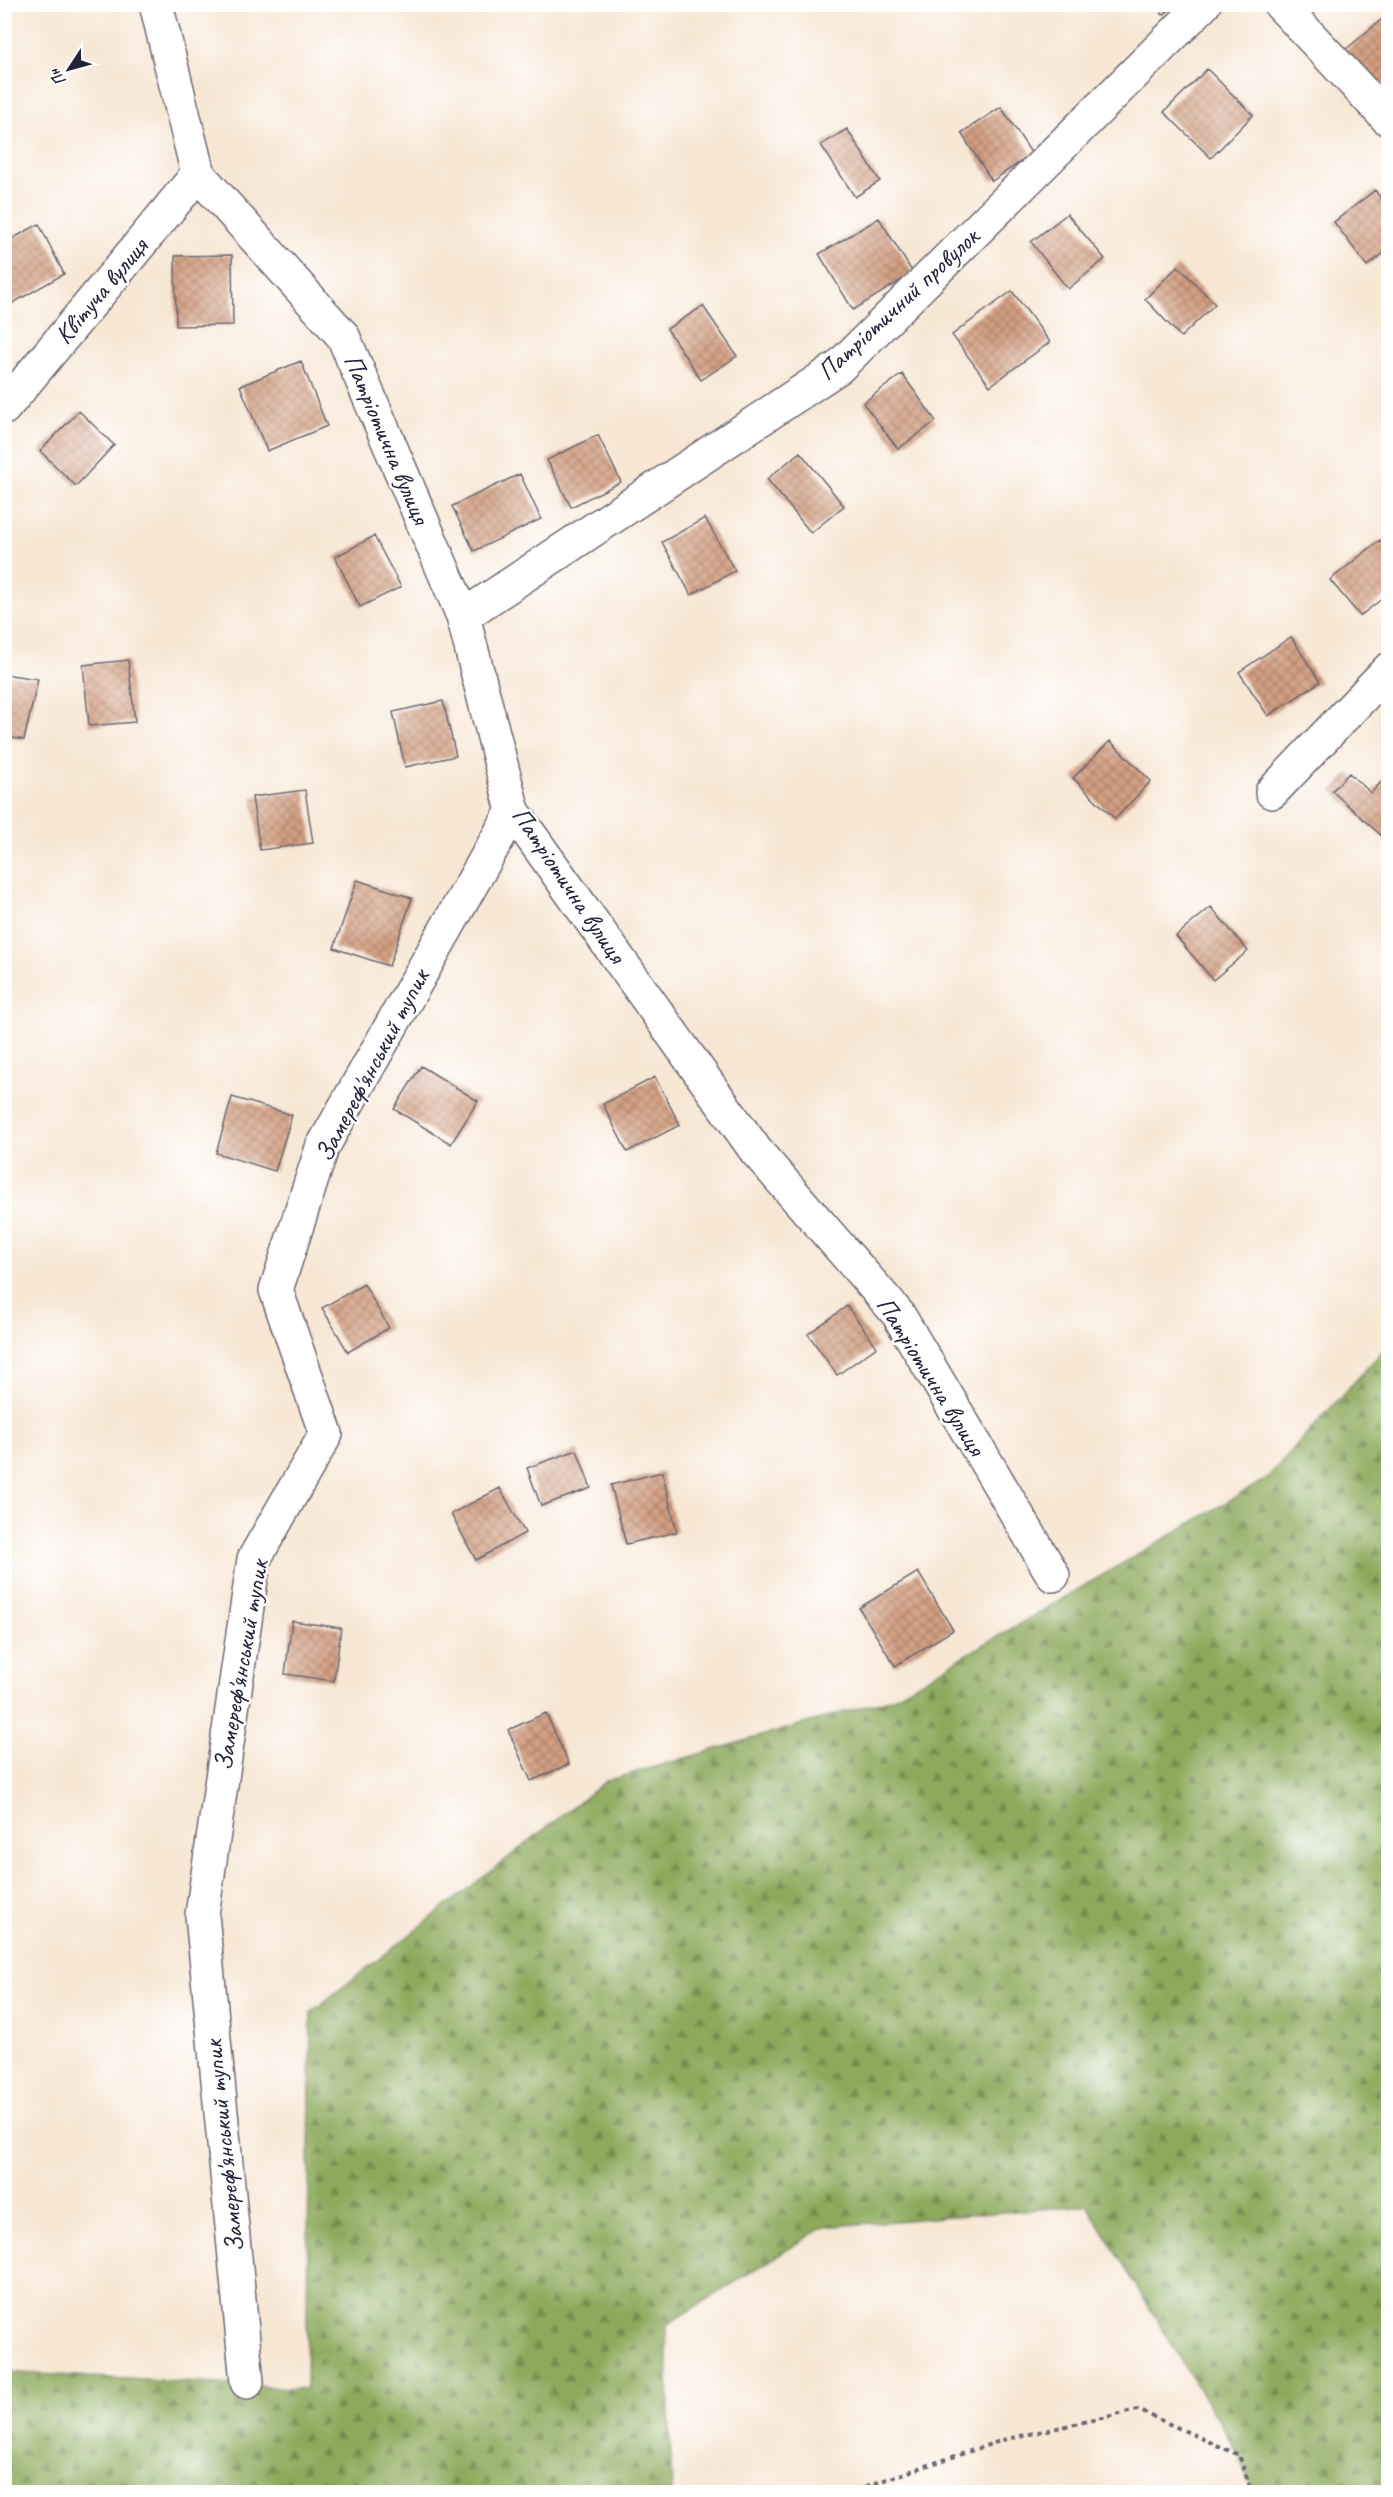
<svg xmlns="http://www.w3.org/2000/svg" width="1393" height="2497" font-family="Caveat,sans-serif">
	<style>
		.forest { fill: url(#forest-firs); stroke: #57664c; stroke-width: 1.5 }
		.building { fill: url(#building-cross-hatch) }
		.lines { fill: none; stroke-linecap: round; stroke-linejoin: round }
		.minor-casing { stroke: #6d6771; stroke-width: 36 }
		.path { stroke: #6d6771; stroke-width: 4; stroke-dasharray: 4.5 4.5; stroke-linecap: butt }
		.minor { stroke: #fff; stroke-width: 33 }
		.labels { text-anchor: middle; dominant-baseline: central; stroke-width: 5; stroke-linejoin: round; paint-order: stroke }
		.street-label { font-size: 26px; fill: #22223b; stroke: #fff }
	</style>
	<defs>
		<pattern id="forest-firs" width="22" height="20" patternUnits="userSpaceOnUse" patternTransform="scale(1.5)"><rect width="22" height="20" fill="#8caa5c"/><path d="M5 1l3.5 6h-7zM16 11l3.5 6h-7z" fill="#728a4d"/></pattern>
		<pattern id="building-cross-hatch" width="8" height="8" patternUnits="userSpaceOnUse" patternTransform="scale(1.5)"><rect width="8" height="8" fill="#d39f81"/><path d="M0 0l8 8M0 8l8-8" fill="none" stroke="#ab816b"/></pattern>
	</defs>
	<rect width="100%" height="100%" fill="#fff"/>
	<filter id="ink" filterUnits="userSpaceOnUse"><feTurbulence type="fractalNoise" baseFrequency=".0167" numOctaves="2"/><feDisplacementMap in="SourceGraphic" scale="12" xChannelSelector="R" yChannelSelector="G"/><feConvolveMatrix kernelMatrix="1 2 1 2 8 2 1 2 1" color-interpolation-filters="sRGB"/></filter>
	<filter id="wash" filterUnits="userSpaceOnUse"><feTurbulence type="fractalNoise" baseFrequency=".008" numOctaves="4" result="noise"/><feDisplacementMap in="SourceGraphic" scale="24" xChannelSelector="R" yChannelSelector="G"/><feGaussianBlur stdDeviation="1.35" result="paint"/><feColorMatrix in="noise" values="0 0 0 0 0 0 0 0 0 0 0 0 0 0 0 0 0 1.4 0 .05"/><feComposite in="paint" operator="in"/></filter>
	<g filter="url(#wash)">
		<rect width="100%" height="100%" fill="#f7e7d4"/>
		<path class="forest" d="M 1388,1345 L 1388,2492 L 1252,2492 L 1239,2455 L 1087,2205 L 824,2227 L 666,2325 L 672,2492 L 5,2492 L 4,2372 L 306,2389 L 311,2012 L 606,1781 L 893,1698 L 1266,1479 Z"/>
		<g id="blocks">
			<path class="building" d="M 1155,4 L 1177,4 L 1163,15 Z
				M 1388,14 L 1388,81 L 1377,91 L 1345,50 Z
				M 1207,69 L 1253,115 L 1211,158 L 1164,112 Z
				M 1001,107 L 1032,154 L 992,181 L 961,133 Z
				M 847,129 L 880,181 L 855,197 L 821,145 Z
				M 1375,190 L 1388,208 L 1388,250 L 1367,266 L 1334,222 Z
				M 1067,214 L 1105,259 L 1068,289 L 1031,242 Z
				M 879,218 L 913,273 L 853,310 L 819,254 Z
				M 39,224 L 64,274 L 4,308 L 4,243 Z
				M 232,255 L 233,325 L 176,326 L 175,256 Z
				M 1178,266 L 1215,304 L 1181,337 L 1145,299 Z
				M 1012,291 L 1050,342 L 990,386 L 952,335 Z
				M 703,306 L 737,356 L 701,380 L 667,329 Z
				M 301,361 L 327,426 L 267,451 L 240,386 Z
				M 902,374 L 936,421 L 898,449 L 863,403 Z
				M 79,411 L 114,445 L 76,486 L 40,451 Z
				M 598,435 L 621,482 L 571,507 L 547,460 Z
				M 800,452 L 844,506 L 811,533 L 767,479 Z
				M 520,474 L 541,519 L 474,551 L 452,506 Z
				M 705,518 L 735,571 L 691,595 L 662,542 Z
				M 374,536 L 401,587 L 360,607 L 335,557 Z
				M 1380,540 L 1388,551 L 1388,594 L 1360,616 L 1330,580 Z
				M 1291,637 L 1320,682 L 1268,716 L 1239,672 Z
				M 128,660 L 135,722 L 89,726 L 83,665 Z
				M 4,674 L 38,679 L 24,740 L 4,736 Z
				M 443,701 L 456,756 L 405,767 L 393,712 Z
				M 1110,741 L 1151,781 L 1115,819 L 1073,778 Z
				M 1349,773 L 1371,793 L 1388,775 L 1388,832 L 1384,838 L 1332,791 Z
				M 305,790 L 313,843 L 260,850 L 252,797 Z
				M 357,880 L 412,898 L 389,966 L 334,948 Z
				M 1211,907 L 1248,951 L 1213,980 L 1176,936 Z
				M 421,1066 L 478,1101 L 451,1144 L 394,1109 Z
				M 655,1077 L 680,1125 L 627,1152 L 603,1104 Z
				M 232,1097 L 292,1115 L 275,1171 L 216,1153 Z
				M 364,1284 L 389,1328 L 348,1352 L 322,1308 Z
				M 847,1306 L 877,1347 L 837,1375 L 808,1334 Z
				M 577,1450 L 591,1488 L 541,1506 L 527,1468 Z
				M 662,1472 L 677,1532 L 626,1544 L 611,1485 Z
				M 500,1488 L 525,1533 L 476,1560 L 451,1514 Z
				M 918,1572 L 953,1630 L 895,1666 L 859,1608 Z
				M 292,1621 L 341,1628 L 334,1681 L 285,1674 Z
				M 546,1713 L 569,1764 L 531,1781 L 508,1730 Z"/>
		</g>
	</g>
	<g filter="url(#ink)">
		<use href="#blocks" fill-opacity="0" stroke="#6d6771" stroke-width="1.5"/>
		<g class="lines">
			<g class="minor-casing">
				<path id="minor" d="M 156,4 L 198,174 L 343,336 L 463,616 L 513,811 L 756,1151 L 898,1314 L 1053,1575
					M 1280,4 L 1388,119
					M 4,408 L 198,174
					M 463,616 L 839,367 L 1204,4
					M 1272,792 L 1388,670
					M 247,2382 L 202,1915 L 254,1559 L 326,1434 L 276,1290 L 322,1148 L 513,811"/>
			</g>
			<path class="path" d="M 849,2492 L 1003,2440 L 1138,2410 L 1239,2455 L 1252,2492"/>
			<use href="#minor" class="minor"/>
		</g>
	</g>
	<g class="labels">
		<g class="street-label">
			<text transform="translate(101 291) rotate(-50)">Квітуча вулиця</text>
			<text transform="translate(898 304) rotate(-43)">Патріотичний провулок</text>
			<text transform="translate(387 439) rotate(67)">Патріотична вулиця</text>
			<text transform="translate(569 885) rotate(56)">Патріотична вулиця</text>
			<text transform="translate(372 1065) rotate(-62)">Замереф'янський тупик</text>
			<text transform="translate(931 1376) rotate(58)">Патріотична вулиця</text>
			<text transform="translate(241 1665) rotate(-80)">Замереф'янський тупик</text>
			<text transform="translate(224 2146) rotate(-96)">Замереф'янський тупик</text>
		</g>
	</g>
	<rect width="1393" height="2497" fill="none" stroke="#fff" stroke-width="24"/>
	<g transform="translate(69 69) rotate(234)" stroke="#ffffff" stroke-width="4.5" paint-order="stroke">
	<path d="M0-4.5L10 22L0 15L-10 22Z" fill="#22223b"/>
	<text y="-9" font-size="16" font-weight="bold" text-anchor="middle" fill="#22223b">Пн</text>
	</g>
</svg>
